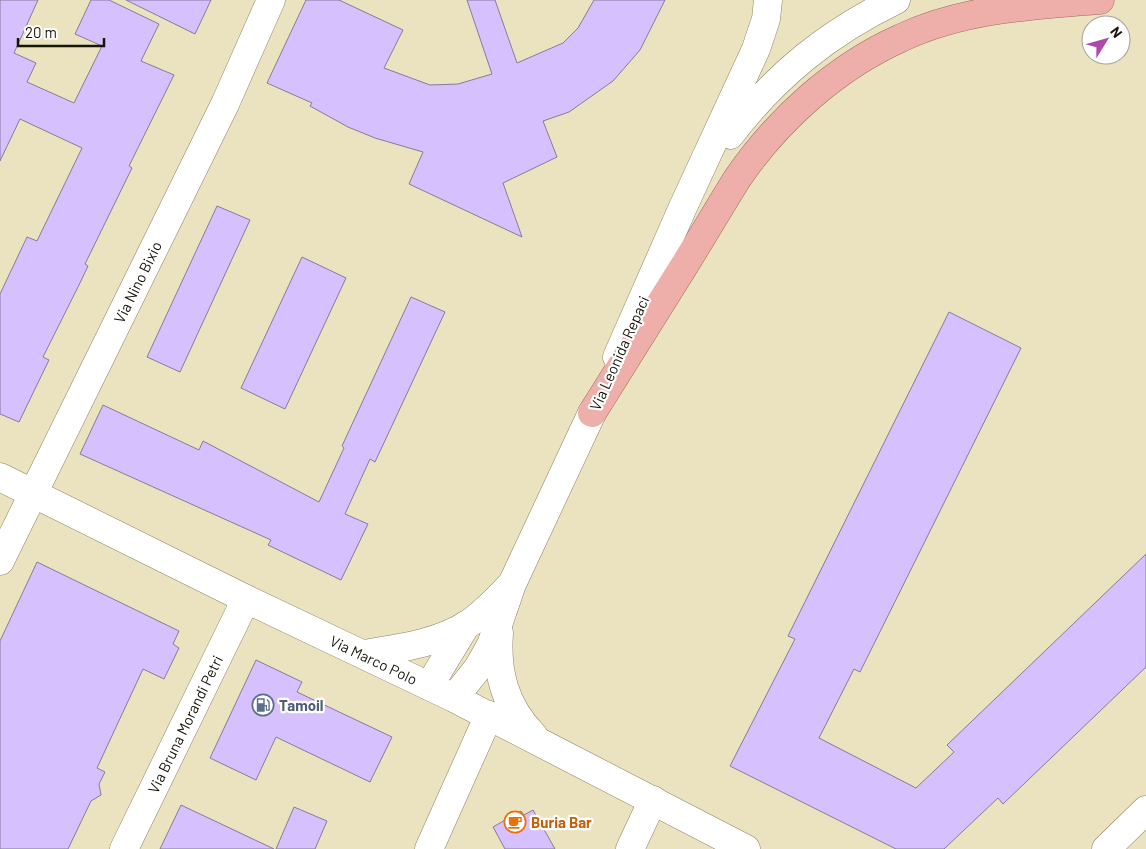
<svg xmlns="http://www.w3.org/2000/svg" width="1146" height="849" font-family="Barlow,sans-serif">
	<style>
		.building { fill: #d6c0fe; stroke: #867b99 }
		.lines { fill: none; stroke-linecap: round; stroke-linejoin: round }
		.minor-casing { stroke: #8b8363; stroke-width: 29 }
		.tertiary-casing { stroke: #8b8363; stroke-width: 29 }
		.trunk-casing { stroke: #a06a63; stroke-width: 29 }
		.minor { stroke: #fff; stroke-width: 28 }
		.tertiary { stroke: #fff; stroke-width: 28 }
		.trunk { stroke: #eeaeaa; stroke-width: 28 }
		.labels { text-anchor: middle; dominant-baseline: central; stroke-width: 4.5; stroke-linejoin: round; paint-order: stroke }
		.street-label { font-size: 15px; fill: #171408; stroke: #fff }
		.service-label { font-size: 15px; font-weight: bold; fill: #4e5e75; stroke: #fff; text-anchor: start }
		.food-label { font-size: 15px; font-weight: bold; fill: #c56008; stroke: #fff; text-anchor: start }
	</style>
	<rect width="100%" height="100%" fill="#ebe3c0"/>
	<path class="building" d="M 0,0 L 38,0 L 14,53 L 36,63 L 27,82 L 74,103 L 102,46 L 75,34 L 91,0 L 109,0 L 159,24 L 141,61 L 174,75 L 129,166 L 132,168 L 85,264 L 88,266 L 79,285 L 43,357 L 49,360 L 19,422 L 0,414 L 0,294 L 27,237 L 37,241 L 82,148 L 20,119 L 0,161 Z
		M 126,0 L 211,0 L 195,34 Z
		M 306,0 L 339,0 L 403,30 L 384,68 L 430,85 L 458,84 L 492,74 L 467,0 L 495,0 L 517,63 L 563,43 L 578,28 L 594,0 L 665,0 L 640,50 L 613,81 L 569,112 L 543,121 L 557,157 L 503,183 L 522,237 L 409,184 L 423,152 L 375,138 L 348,127 L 310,106 L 312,103 L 267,83 Z
		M 217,206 L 250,220 L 180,372 L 147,357 Z
		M 302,257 L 346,278 L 285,409 L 241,388 Z
		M 411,297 L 445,312 L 375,462 L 370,459 L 345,514 L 368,524 L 341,580 L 268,545 L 271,540 L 80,454 L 103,405 L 199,450 L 203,441 L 319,502 L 344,448 L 342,446 Z
		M 949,312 L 1021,348 L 860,672 L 854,669 L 819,738 L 916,788 L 954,752 L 947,745 L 1146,554 L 1146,667 L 1003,804 L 998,798 L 944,849 L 896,849 L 730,766 L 795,639 L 788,636 Z
		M 37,562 L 179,631 L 173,644 L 179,648 L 164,679 L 143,669 L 97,768 L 105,772 L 99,784 L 101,795 L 91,801 L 68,849 L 0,849 L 0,641 Z
		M 256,660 L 302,682 L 297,692 L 392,737 L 370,782 L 276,737 L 256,780 L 210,758 Z
		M 181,805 L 274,849 L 160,849 Z
		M 294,807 L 327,821 L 315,849 L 276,849 Z
		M 533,810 L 555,849 L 505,849 L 493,827 L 521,811 L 524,815 Z"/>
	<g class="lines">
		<g class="minor-casing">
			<g id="minor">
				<path d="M 730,135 C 776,75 828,33 896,0"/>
				<path d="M 617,357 L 683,207 L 756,49 L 766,19 L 768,0"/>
				<path id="s1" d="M 0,561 L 225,104 L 271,0"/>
				<path id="s2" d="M 124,849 L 246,599"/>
				<path d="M 429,849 L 489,715"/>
				<path d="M 630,849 L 653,800"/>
			</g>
		</g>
		<g class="tertiary-casing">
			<g id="tertiary">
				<path id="s3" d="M 0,477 L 246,599 L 454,698 L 746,849"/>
				<path d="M 499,633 C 496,673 505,706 533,735"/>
				<path d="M 364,654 C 398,648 435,644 465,626 C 482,616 497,599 511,585"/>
				<path d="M 429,686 L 466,625"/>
				<path d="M 454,698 L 478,668 L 491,645 L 512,584 L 592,413"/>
				<path d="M 1106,849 L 1146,810"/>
			</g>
		</g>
		<g class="trunk-casing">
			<path id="trunk" d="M 592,413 C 623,364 653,315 684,266 C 702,237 719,208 737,179 C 777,120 836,67 901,38 C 962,9 1033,5 1100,0"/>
		</g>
		<use href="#minor" class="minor"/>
		<use href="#tertiary" class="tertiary"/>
		<use href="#trunk" class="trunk"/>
	</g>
	<defs>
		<g id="fuel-ring" transform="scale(1.125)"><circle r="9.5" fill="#fff" stroke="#5c6f8a" stroke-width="1.5"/><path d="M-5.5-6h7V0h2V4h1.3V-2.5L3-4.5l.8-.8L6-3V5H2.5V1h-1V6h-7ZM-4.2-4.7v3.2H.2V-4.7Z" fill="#5c6f8a"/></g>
		<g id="cafe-ring" transform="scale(1.125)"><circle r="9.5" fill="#fff" stroke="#e8710a" stroke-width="1.5"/><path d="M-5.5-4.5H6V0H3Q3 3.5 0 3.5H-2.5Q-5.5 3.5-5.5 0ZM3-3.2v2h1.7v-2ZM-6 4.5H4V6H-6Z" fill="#e8710a"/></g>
	</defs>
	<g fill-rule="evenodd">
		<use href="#fuel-ring" x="263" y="705"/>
		<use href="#cafe-ring" x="515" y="822"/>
	</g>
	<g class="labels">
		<g class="street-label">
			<text stroke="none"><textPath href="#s1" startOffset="311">Via Nino Bixio</textPath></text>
			<text transform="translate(619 353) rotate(-66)">Via Leonida Repaci</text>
			<text stroke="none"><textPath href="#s3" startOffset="416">Via Marco Polo</textPath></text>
			<text stroke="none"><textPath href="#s2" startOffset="139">Via Bruna Morandi Petri</textPath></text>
		</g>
		<g class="service-label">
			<text x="279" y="705">Tamoil</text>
		</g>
		<g class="food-label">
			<text x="531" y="822">Buria Bar</text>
		</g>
	</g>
	<g transform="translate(1106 40) rotate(53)"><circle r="24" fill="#ffffff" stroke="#a2a19c"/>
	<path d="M0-4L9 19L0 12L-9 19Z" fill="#af48ad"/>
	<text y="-8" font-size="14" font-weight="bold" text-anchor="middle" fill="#171408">N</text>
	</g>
	<path d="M18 38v8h86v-8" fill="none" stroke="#171408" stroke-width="2.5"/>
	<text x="25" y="38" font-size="15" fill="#171408" stroke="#ffffff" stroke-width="4" paint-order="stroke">20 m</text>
</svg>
